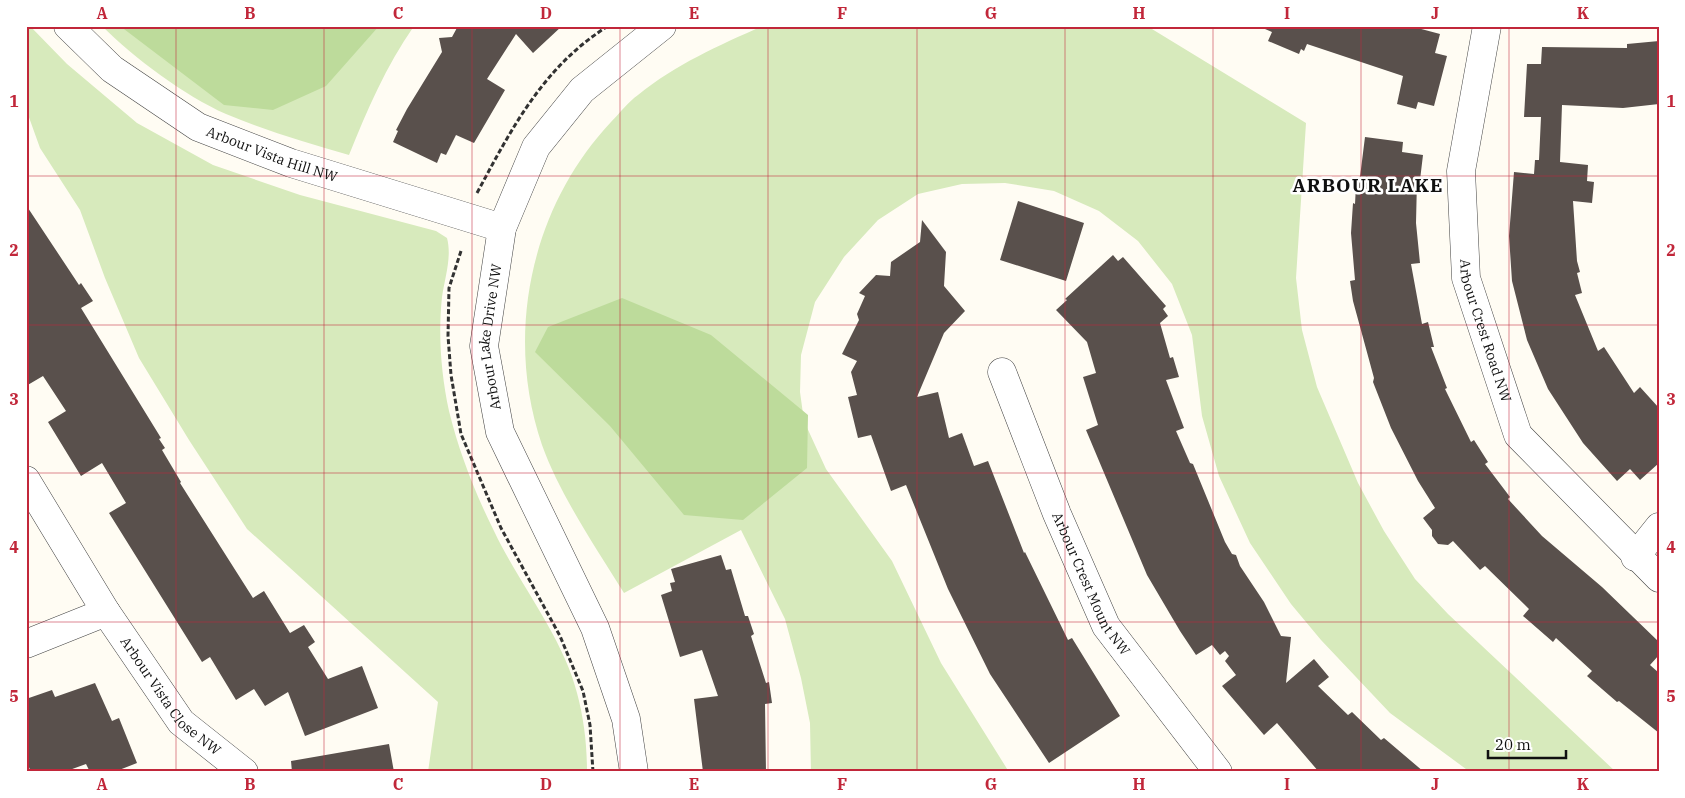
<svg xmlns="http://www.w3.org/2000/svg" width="1685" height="798" font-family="'IBM Plex Serif',serif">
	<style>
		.green { fill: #d7eabc }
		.forest { fill: #bddb9b }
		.building { fill: #59504c }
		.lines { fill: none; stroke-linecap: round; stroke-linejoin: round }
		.minor-casing { stroke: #434343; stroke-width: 29 }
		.path { stroke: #323232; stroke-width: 3; stroke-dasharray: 5 2.5; stroke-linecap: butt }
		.minor { stroke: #fff; stroke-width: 28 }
		.grid { fill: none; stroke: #c1273a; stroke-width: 1; stroke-opacity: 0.55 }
		.labels { text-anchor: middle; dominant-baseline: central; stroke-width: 5; stroke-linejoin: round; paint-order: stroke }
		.street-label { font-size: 14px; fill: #101010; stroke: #fff }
		.district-label { font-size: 19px; font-weight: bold; letter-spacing: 1px; fill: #101010; stroke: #fff }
		.neatline { fill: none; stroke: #c1273a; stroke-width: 2 }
		.grid-label { font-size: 16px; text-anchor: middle; font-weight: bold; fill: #c1273a }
	</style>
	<rect width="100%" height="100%" fill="#fffcf3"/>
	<path class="green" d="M 26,26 L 30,26 L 67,64 L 137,123 L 213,165 L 300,195 L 436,231 L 447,238 C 452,257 445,277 442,297 C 438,334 441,374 449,411 C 459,452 475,493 494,531 C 518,582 564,639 577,693 C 584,719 587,745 587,772 L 428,772 L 438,702 L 247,529 L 189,440 L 139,358 L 105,278 L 80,210 L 40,148 L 26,109 Z
		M 102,26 L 414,26 C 386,66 367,110 349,155 C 307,143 266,131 226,114 C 185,96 134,58 102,26 Z
		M 763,26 L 1147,26 L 1306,123 L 1296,278 L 1302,330 L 1317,387 L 1358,483 L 1384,531 L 1415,579 L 1448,614 L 1616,772 L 1470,772 L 1390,713 L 1321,640 L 1291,604 L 1250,543 L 1219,476 L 1202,416 L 1192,335 L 1172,284 L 1138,241 L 1099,211 L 1054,191 L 1005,183 L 962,184 L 918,194 L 878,220 L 844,257 L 815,302 L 801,355 L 800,392 L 804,421 L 826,469 L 892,561 L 941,663 L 1009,772 L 811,772 L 810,723 L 801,678 L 785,619 L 741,530 L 624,593 C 596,548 560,495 542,445 C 504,334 531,207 611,122 C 620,113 628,102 638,95 C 675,65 719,45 763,26 Z"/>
	<path class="forest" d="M 120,26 L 379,26 L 326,86 L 273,110 L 224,105 Z
		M 622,298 L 711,335 L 808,415 L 807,468 L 743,520 L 684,515 L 610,426 L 535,352 L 548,327 Z"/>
	<path class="building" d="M 458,26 L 562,26 L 533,53 L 516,34 L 487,79 L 505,90 L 474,143 L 456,135 L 446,155 L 441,153 L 437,163 L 393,142 L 398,131 L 396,130 L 407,109 L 442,52 L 439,38 L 452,37 Z
		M 1265,26 L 1410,26 L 1440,34 L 1435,53 L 1447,56 L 1434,106 L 1418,102 L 1416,109 L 1397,104 L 1403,76 L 1307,44 L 1304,51 L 1301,49 L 1299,54 L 1268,41 L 1272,32 L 1265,29 Z
		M 1659,41 L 1659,104 L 1623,108 L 1562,105 L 1560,162 L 1588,165 L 1587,181 L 1594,182 L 1592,203 L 1573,201 L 1577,261 L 1580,272 L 1577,273 L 1582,293 L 1575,295 L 1598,351 L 1604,347 L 1634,393 L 1640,387 L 1659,408 L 1659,463 L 1640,480 L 1630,469 L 1617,481 L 1583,443 L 1548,389 L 1527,340 L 1512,281 L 1509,236 L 1514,172 L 1534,174 L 1535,160 L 1539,160 L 1541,117 L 1524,117 L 1527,64 L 1541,64 L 1542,47 L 1627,48 L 1627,44 Z
		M 1365,137 L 1403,142 L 1402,152 L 1423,155 L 1420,180 L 1417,180 L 1416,223 L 1420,263 L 1411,264 L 1422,324 L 1428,322 L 1434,347 L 1431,347 L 1447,388 L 1445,389 L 1471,442 L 1474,440 L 1488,462 L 1485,464 L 1510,497 L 1508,499 L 1542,536 L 1602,587 L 1659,642 L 1659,655 L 1650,665 L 1659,673 L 1659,733 L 1619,701 L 1617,702 L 1587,676 L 1592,671 L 1556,638 L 1553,642 L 1523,616 L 1529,609 L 1485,566 L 1480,570 L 1453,541 L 1448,545 L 1438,544 L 1432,536 L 1432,530 L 1423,518 L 1435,508 L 1418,481 L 1391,428 L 1373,382 L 1374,378 L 1353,301 L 1350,281 L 1355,280 L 1351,233 L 1353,203 L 1355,204 L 1356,185 L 1359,185 Z
		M 1018,201 L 1084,223 L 1066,281 L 1000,260 Z
		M 26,205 L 79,285 L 81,283 L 93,301 L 81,308 L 161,438 L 159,439 L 165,448 L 162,450 L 181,482 L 180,483 L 253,598 L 264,591 L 290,633 L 304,625 L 315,642 L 308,647 L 328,679 L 362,666 L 378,708 L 305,736 L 288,692 L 265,706 L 254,689 L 236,700 L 210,657 L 202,662 L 109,513 L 126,503 L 102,463 L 81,476 L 48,422 L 66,411 L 43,376 L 26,386 Z
		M 922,220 L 946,252 L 944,286 L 965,311 L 944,333 L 917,397 L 938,392 L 949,438 L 962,433 L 974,466 L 988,461 L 1024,553 L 1025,552 L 1068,640 L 1072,638 L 1120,716 L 1049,763 L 990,674 L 948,589 L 906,485 L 891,491 L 871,435 L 858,438 L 848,397 L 857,395 L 851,372 L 857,361 L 842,354 L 859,320 L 857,314 L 865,296 L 859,293 L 876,275 L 890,276 L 891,262 L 920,242 Z
		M 1113,255 L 1118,261 L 1123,257 L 1166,306 L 1163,309 L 1168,316 L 1160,323 L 1170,358 L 1173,357 L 1179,377 L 1166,380 L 1184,428 L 1176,431 L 1190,463 L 1193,464 L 1225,542 L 1232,554 L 1236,555 L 1240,566 L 1264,602 L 1281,636 L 1291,637 L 1286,683 L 1314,659 L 1329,677 L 1318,686 L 1348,715 L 1352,712 L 1381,740 L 1384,738 L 1424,772 L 1319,772 L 1277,723 L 1264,735 L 1222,686 L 1236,675 L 1225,661 L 1229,656 L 1225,651 L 1220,655 L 1212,645 L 1196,655 L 1180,631 L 1147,575 L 1086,430 L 1098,425 L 1083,377 L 1096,373 L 1087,342 L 1056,310 L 1067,300 L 1065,299 Z
		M 721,555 L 726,570 L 731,569 L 745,616 L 748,616 L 754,634 L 751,636 L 766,683 L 769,682 L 772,703 L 765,704 L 766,772 L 703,772 L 694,699 L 718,696 L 702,650 L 680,657 L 661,595 L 672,591 L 670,583 L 675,582 L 671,569 Z
		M 95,683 L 112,721 L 119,718 L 137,763 L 114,772 L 90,772 L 86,764 L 64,772 L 31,772 L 26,760 L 26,699 L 52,690 L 55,697 Z
		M 389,744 L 394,772 L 292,772 L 291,761 Z"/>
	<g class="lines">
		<g class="minor-casing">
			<g id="minor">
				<path id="s1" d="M 68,26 L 112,69 L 198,127 L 291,163 L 502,228"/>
				<path id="s2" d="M 1487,26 L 1461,171 L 1466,278 L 1518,435 L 1659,578"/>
				<path id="s3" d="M 1002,372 L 1057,514 L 1106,626 L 1218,772"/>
				<path id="s4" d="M 26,480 L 106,612 L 181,722 L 244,772"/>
				<path d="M 1635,557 L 1659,527"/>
				<path d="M 26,644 L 106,612"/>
				<path id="s5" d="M 634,772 L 626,719 L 595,628 L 500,432 L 484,346 L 502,228 L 536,147 L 582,90 L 662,26"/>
			</g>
		</g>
		<path class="path" d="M 477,193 C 512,128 543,67 608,26
			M 461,251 L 449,288 L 448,336 L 451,375 L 461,434 L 501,528 L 560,636 L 583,691 L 590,725 L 593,772"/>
		<use href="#minor" class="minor"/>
	</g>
	<path class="grid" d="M 176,26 L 176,772M 324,26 L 324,772M 472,26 L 472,772M 620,26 L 620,772M 768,26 L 768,772M 917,26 L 917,772M 1065,26 L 1065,772M 1213,26 L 1213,772M 1361,26 L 1361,772M 1509,26 L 1509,772M 26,176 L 1659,176M 26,325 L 1659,325M 26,473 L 1659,473M 26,622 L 1659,622"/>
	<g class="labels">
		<g class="street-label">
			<text stroke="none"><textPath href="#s1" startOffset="244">Arbour Vista Hill NW</textPath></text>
			<text stroke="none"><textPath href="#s2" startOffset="310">Arbour Crest Road NW</textPath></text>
			<text stroke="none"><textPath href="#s5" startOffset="464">Arbour Lake Drive NW</textPath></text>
			<text stroke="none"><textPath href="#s3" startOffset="230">Arbour Crest Mount NW</textPath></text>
			<text stroke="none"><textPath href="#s4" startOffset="261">Arbour Vista Close NW</textPath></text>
		</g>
		<g class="district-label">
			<text x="1368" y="185">ARBOUR LAKE</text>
		</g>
	</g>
	<rect width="1685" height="798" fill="none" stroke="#ffffff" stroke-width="55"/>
	<path d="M1488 750v8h78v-8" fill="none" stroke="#101010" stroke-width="2.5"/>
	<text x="1495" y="750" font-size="15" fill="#101010" stroke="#ffffff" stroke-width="4" paint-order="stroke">20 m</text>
	<rect x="28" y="28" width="1630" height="742" class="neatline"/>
	<g class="grid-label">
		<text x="102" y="19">A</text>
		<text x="250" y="19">B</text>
		<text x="398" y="19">C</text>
		<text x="546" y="19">D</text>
		<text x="694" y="19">E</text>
		<text x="842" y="19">F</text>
		<text x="991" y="19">G</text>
		<text x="1139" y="19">H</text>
		<text x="1287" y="19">I</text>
		<text x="1435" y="19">J</text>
		<text x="1583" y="19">K</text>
		<text x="14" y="107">1</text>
		<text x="1671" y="107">1</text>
		<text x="14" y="256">2</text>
		<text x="1671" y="256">2</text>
		<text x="14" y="405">3</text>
		<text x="1671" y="405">3</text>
		<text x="14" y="553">4</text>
		<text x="1671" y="553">4</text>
		<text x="14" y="702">5</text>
		<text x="1671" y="702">5</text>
		<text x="102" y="790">A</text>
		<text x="250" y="790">B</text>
		<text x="398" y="790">C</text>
		<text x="546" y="790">D</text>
		<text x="694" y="790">E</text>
		<text x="842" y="790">F</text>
		<text x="991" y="790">G</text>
		<text x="1139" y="790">H</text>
		<text x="1287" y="790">I</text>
		<text x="1435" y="790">J</text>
		<text x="1583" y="790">K</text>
	</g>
</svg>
